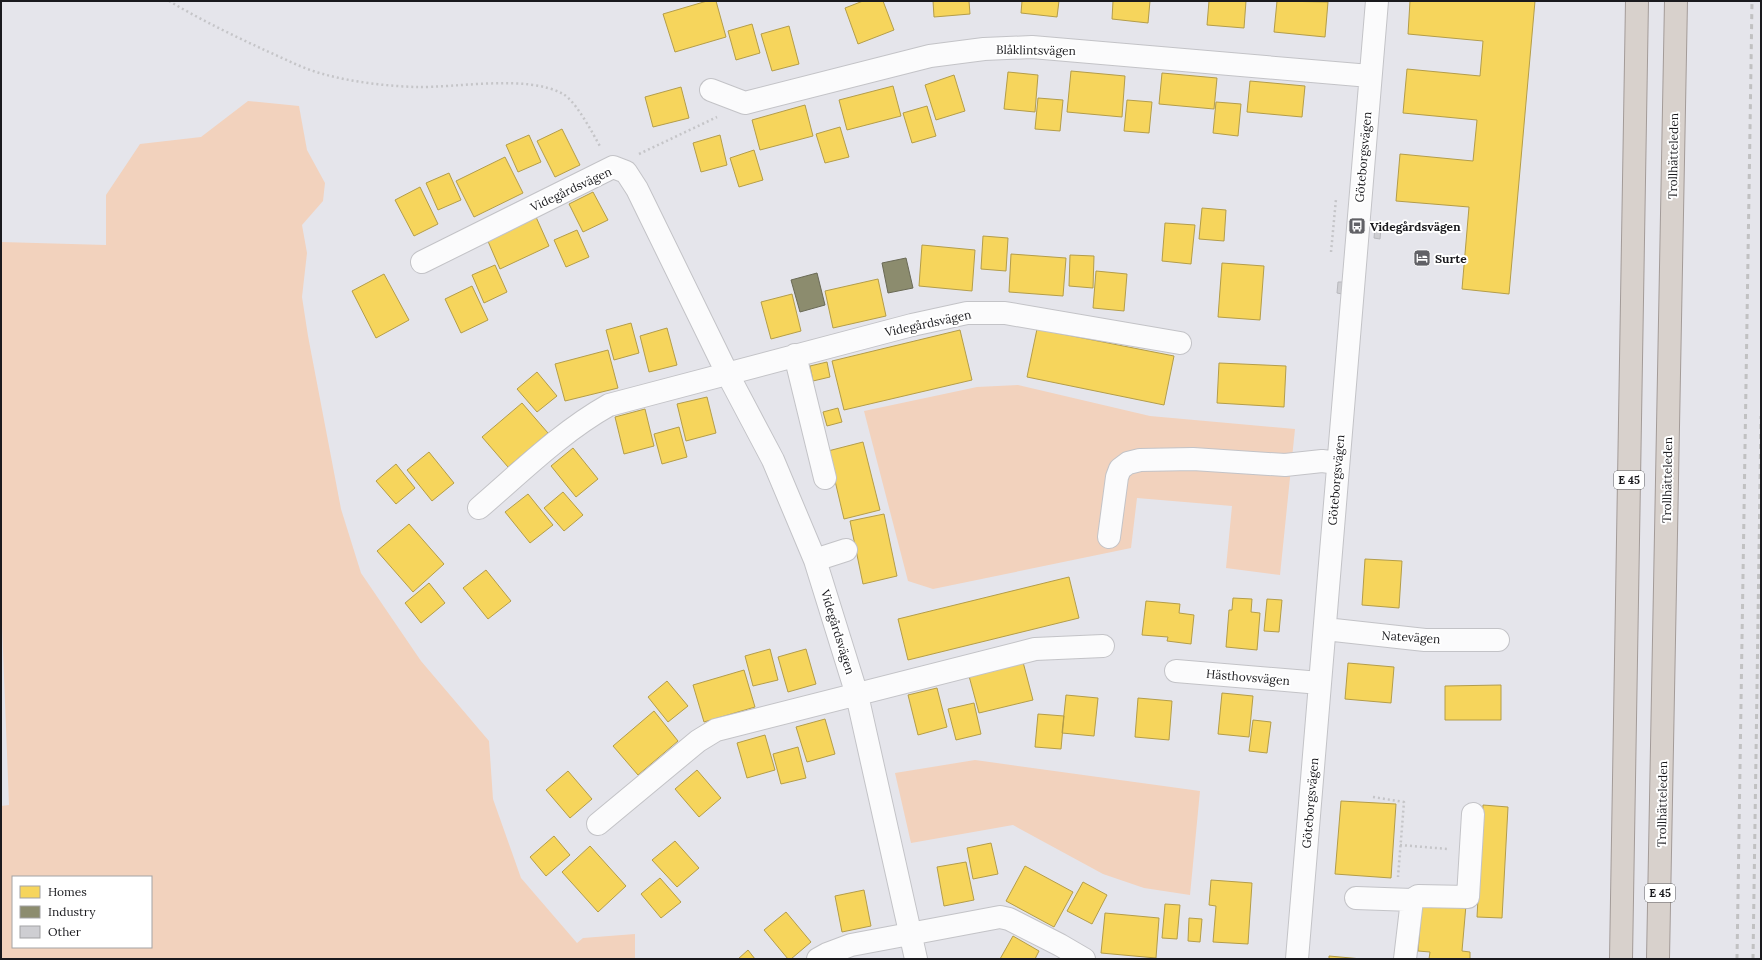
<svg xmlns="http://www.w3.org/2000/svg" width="1762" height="960" font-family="Lora,serif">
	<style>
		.green { fill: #f2d2bd; fill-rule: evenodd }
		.homes { fill: #f6d55c; stroke: #b49d49 }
		.industry { fill: #8c8c6e; stroke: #6a6a56 }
		.building { fill: #ceced2; stroke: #b8b8bd }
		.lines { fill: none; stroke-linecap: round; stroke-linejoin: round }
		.minor-casing { stroke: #c3c3c7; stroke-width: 24 }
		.highway-casing { stroke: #a39b98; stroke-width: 24 }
		.path { stroke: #c5c5c8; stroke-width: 2.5; stroke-dasharray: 2 3; stroke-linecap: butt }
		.minor { stroke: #fbfbfc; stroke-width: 22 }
		.highway { stroke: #d8d1cc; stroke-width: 22 }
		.rail { stroke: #c1c1c2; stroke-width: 3; stroke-dasharray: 5 5; stroke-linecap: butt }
		.labels { text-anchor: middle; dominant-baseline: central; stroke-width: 4; stroke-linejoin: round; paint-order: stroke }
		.shield { fill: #fff; stroke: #5f5f62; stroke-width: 1 }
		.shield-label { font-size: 11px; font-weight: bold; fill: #1a1a1e }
		.street-label { font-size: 12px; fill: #1a1a1e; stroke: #fff }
		.poi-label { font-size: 12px; font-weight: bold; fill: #1a1a1e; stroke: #fff; text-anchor: start }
	</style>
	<rect width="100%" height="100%" fill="#e5e5eb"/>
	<path class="green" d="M 248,101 L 299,106 L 307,150 L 325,183 L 323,201 L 302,225 L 307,253 L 302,297 L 308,336 L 341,509 L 361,573 L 421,661 L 489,741 L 493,799 L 521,878 L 577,943 L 583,938 L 635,934 L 635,959 L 1,959 L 1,806 L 9,805 L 1,599 L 1,242 L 106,245 L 106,195 L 140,144 L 201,137 ZM 13,877 L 151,877 L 151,947 L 13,947 Z
		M 1018,385 L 1150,416 L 1295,429 L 1280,575 L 1226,568 L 1232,506 L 1137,498 L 1131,548 L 933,589 L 908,581 L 864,411 L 977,387 Z
		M 975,760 L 1200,791 L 1190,895 L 1144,888 L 1103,874 L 1013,825 L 911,843 L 895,773 Z"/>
	<path class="homes" d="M 707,1 L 716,1 L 726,37 L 675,52 L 663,14 Z
		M 863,1 L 883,1 L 894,30 L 858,44 L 845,8 Z
		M 933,1 L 969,1 L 970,14 L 934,17 Z
		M 1022,1 L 1059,1 L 1057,17 L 1021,13 Z
		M 1113,1 L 1150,1 L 1148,23 L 1112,19 Z
		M 1209,1 L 1246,1 L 1244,28 L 1207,25 Z
		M 1277,1 L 1328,2 L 1325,37 L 1274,32 Z
		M 1410,1 L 1535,1 L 1509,294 L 1462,289 L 1469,207 L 1396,201 L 1400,154 L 1473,161 L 1477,120 L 1403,113 L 1407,69 L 1480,76 L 1483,41 L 1408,34 Z
		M 752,24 L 760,53 L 736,60 L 728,31 Z
		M 789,26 L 799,64 L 772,71 L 761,34 Z
		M 1071,71 L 1125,76 L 1122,117 L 1067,112 Z
		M 1008,72 L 1038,75 L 1035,112 L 1004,109 Z
		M 1162,73 L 1217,78 L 1214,109 L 1159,104 Z
		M 954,75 L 965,111 L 936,120 L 925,85 Z
		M 1250,81 L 1305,86 L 1302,117 L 1247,112 Z
		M 893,86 L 901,116 L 847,130 L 839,100 Z
		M 681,87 L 689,118 L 653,127 L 645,97 Z
		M 1038,98 L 1063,100 L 1060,131 L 1035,129 Z
		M 1127,100 L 1152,102 L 1149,133 L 1124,131 Z
		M 1216,102 L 1241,104 L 1238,136 L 1213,133 Z
		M 805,105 L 813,136 L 760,150 L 752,120 Z
		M 927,106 L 936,136 L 912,143 L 903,113 Z
		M 840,127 L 849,157 L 825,163 L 816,134 Z
		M 562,129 L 580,165 L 555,177 L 537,141 Z
		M 529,135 L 541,162 L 518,172 L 506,145 Z
		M 720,135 L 727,165 L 701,172 L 693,143 Z
		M 754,150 L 763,180 L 739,187 L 730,158 Z
		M 505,157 L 523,193 L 474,217 L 456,181 Z
		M 449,173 L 461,200 L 438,210 L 426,183 Z
		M 420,187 L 438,224 L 414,236 L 395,200 Z
		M 593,192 L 608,220 L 583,232 L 569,204 Z
		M 1202,208 L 1226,210 L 1224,241 L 1199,239 Z
		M 536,217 L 549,246 L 500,269 L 487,239 Z
		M 1165,223 L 1195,225 L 1191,264 L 1162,261 Z
		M 577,230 L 589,257 L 566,267 L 554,240 Z
		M 983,236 L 1008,238 L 1006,271 L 981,269 Z
		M 922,245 L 975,250 L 972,291 L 919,286 Z
		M 1011,254 L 1066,258 L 1063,296 L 1009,292 Z
		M 1070,255 L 1094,256 L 1093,288 L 1069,286 Z
		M 1222,263 L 1264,266 L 1260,320 L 1218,317 Z
		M 495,265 L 507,292 L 484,303 L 472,275 Z
		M 1096,271 L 1127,274 L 1124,311 L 1093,308 Z
		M 384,274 L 409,320 L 376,338 L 352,291 Z
		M 878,279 L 886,316 L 833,328 L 825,291 Z
		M 472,286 L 488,320 L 461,333 L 445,299 Z
		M 792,294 L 801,331 L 771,339 L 761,302 Z
		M 631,323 L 639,353 L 614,360 L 606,330 Z
		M 667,328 L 677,365 L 649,372 L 640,336 Z
		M 1037,329 L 1174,356 L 1164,405 L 1027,377 Z
		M 960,330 L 972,380 L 844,410 L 832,361 Z
		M 608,350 L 618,388 L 565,401 L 555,364 Z
		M 827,362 L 830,377 L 813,381 L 810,366 Z
		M 1219,363 L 1286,366 L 1284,407 L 1217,403 Z
		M 537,372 L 557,396 L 537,412 L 517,389 Z
		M 707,397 L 716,433 L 686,441 L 677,404 Z
		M 522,403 L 548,433 L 508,467 L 482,437 Z
		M 838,408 L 842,422 L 827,426 L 823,412 Z
		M 645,409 L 654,446 L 624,454 L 615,417 Z
		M 679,427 L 687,457 L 662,464 L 654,434 Z
		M 863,442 L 880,510 L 844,519 L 828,451 Z
		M 573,448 L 598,479 L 576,497 L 551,466 Z
		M 429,452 L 454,483 L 432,501 L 407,470 Z
		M 396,464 L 415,488 L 396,504 L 376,481 Z
		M 563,492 L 583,515 L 564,531 L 544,508 Z
		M 528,494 L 553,525 L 530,543 L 505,512 Z
		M 884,514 L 897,576 L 863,584 L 850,521 Z
		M 409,524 L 444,564 L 413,592 L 377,551 Z
		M 1365,559 L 1402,561 L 1399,608 L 1362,605 Z
		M 486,570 L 511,601 L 488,619 L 463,588 Z
		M 1069,577 L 1079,618 L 908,660 L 898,619 Z
		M 429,583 L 445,603 L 421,623 L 405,603 Z
		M 1233,598 L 1252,599 L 1251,612 L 1260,613 L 1257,650 L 1226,647 L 1229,610 L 1232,610 Z
		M 1267,599 L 1282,600 L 1279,632 L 1264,631 Z
		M 1146,601 L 1180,604 L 1179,613 L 1194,615 L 1191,644 L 1167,641 L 1168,637 L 1142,635 Z
		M 770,649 L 778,680 L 753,686 L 745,656 Z
		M 806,649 L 816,684 L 788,692 L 778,657 Z
		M 1023,662 L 1033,700 L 979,713 L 969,676 Z
		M 1348,663 L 1394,667 L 1391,703 L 1345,699 Z
		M 744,670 L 755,707 L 704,722 L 693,685 Z
		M 667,681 L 688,706 L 668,722 L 648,697 Z
		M 1501,685 L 1501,720 L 1445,720 L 1445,686 Z
		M 937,688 L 947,727 L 918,735 L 908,695 Z
		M 1222,693 L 1253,696 L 1249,737 L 1218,734 Z
		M 1066,695 L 1098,698 L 1094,736 L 1062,733 Z
		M 1138,698 L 1172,701 L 1169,740 L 1135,737 Z
		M 974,703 L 981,734 L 956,740 L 948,709 Z
		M 654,711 L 678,741 L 638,775 L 613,746 Z
		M 1038,714 L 1064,716 L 1061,749 L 1035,747 Z
		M 825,719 L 835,754 L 807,762 L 796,727 Z
		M 1253,720 L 1271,722 L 1267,753 L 1249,751 Z
		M 765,735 L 775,770 L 747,778 L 737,743 Z
		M 798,747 L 806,778 L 781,784 L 773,754 Z
		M 697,770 L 721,798 L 699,817 L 675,789 Z
		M 568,771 L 592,799 L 570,818 L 546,790 Z
		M 1341,801 L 1396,804 L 1391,878 L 1335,874 Z
		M 1483,805 L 1508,807 L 1502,918 L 1477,917 Z
		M 554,836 L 570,855 L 546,876 L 530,857 Z
		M 675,841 L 699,868 L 677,887 L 652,860 Z
		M 991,843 L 998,874 L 973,879 L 967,848 Z
		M 590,846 L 626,886 L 598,912 L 562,872 Z
		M 966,862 L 974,900 L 944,906 L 937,867 Z
		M 1025,866 L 1073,892 L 1054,927 L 1006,901 Z
		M 660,878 L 681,902 L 661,918 L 641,894 Z
		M 1211,880 L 1252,883 L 1248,944 L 1213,942 L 1216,906 L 1209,905 Z
		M 1083,882 L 1107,895 L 1092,924 L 1067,911 Z
		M 864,890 L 871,926 L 842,932 L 835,896 Z
		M 1422,901 L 1466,905 L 1462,951 L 1470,952 L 1470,959 L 1429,959 L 1430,952 L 1418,951 Z
		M 1165,904 L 1180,905 L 1177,939 L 1162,938 Z
		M 786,912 L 811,942 L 791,959 L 788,959 L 764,930 Z
		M 1105,913 L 1159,918 L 1156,958 L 1101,953 Z
		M 1189,918 L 1202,919 L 1200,942 L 1188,941 Z
		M 1013,936 L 1039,951 L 1035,959 L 1000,959 Z
		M 748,950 L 755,959 L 738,959 Z
		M 1329,956 L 1362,959 L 1329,959 Z"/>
	<path class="industry" d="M 906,258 L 913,288 L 888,293 L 882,263 Z
		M 817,273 L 825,305 L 800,312 L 791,280 Z"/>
	<path class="building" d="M 1375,227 L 1381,227 L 1380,239 L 1374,238 Z
		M 1338,282 L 1344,282 L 1342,294 L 1337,293 Z"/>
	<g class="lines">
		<g class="minor-casing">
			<path id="minor" d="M 711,90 L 745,103 L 930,56 L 984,49 L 1032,47 L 1370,76
				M 422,262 L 613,167 L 626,172 L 637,189 L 727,373 L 773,460 L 815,560 L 857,695 L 916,959
				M 795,355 L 825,478
				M 479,508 C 521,472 561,432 609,405 L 912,325 L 967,313 L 1005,313 L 1180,343
				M 1109,537 L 1117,477 L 1120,469 L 1128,463 L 1140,460 L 1193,459 L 1285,465 L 1322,461 L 1338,463
				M 815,560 L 846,550
				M 1325,629 L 1425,640 L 1498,640
				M 1176,671 L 1320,683
				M 598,824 L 698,741 L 716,730 L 1035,649 L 1103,646
				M 1356,898 L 1412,900
				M 818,959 L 827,954 L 851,945 L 1000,917 L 1009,919 L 1060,945 L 1084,959
				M 1297,959 L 1377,1
				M 1405,959 L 1412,900 L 1418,896 L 1468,897 L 1473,814"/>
		</g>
		<g class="highway-casing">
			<path id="highway" d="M 1621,959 L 1637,1
				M 1658,959 L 1676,1"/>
		</g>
		<path class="path" d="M 169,1 C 201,20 236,37 269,52 C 287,60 304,69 323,74 C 352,82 385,86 416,87 C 457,88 527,74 563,94 C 576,101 593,134 601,148
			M 639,154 L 717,117
			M 1331,252 L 1336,199
			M 1373,797 L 1404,802 L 1398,877
			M 1400,845 L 1448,849"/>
		<use href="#minor" class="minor"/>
		<use href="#highway" class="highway"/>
		<path class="rail" d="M 1737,959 L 1752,1
			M 1753,959 L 1761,416"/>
	</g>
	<defs>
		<g id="bus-square" transform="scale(0.9)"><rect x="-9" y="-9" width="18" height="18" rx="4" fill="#616166" stroke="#fff"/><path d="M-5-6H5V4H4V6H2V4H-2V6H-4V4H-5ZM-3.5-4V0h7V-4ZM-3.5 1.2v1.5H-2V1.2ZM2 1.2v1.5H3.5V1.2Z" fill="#fff"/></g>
		<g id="hotel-square" transform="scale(0.9)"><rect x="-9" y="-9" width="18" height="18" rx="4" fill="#616166" stroke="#fff"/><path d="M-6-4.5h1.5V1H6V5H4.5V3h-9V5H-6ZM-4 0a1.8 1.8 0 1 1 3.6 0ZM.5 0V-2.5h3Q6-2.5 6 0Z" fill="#fff"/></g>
	</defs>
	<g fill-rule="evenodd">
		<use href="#bus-square" x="1357" y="226"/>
		<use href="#hotel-square" x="1422" y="258"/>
	</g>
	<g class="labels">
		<g class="shield">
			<rect x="1614" y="471" width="30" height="18" rx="3"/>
			<rect x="1645" y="884" width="30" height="18" rx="3"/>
		</g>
		<g class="shield-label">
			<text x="1629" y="480">E 45</text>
			<text x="1660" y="893">E 45</text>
		</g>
		<g class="street-label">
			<text transform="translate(1036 50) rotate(1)">Blåklintsvägen</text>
			<text transform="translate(1673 156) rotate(-89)">Trollhätteleden</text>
			<text transform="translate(1363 157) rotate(-85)">Göteborgsvägen</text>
			<text transform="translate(571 189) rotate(-25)">Videgårdsvägen</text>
			<text transform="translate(928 323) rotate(-12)">Videgårdsvägen</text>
			<text transform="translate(1336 480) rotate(-85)">Göteborgsvägen</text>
			<text transform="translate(1667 480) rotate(-89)">Trollhätteleden</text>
			<text transform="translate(838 632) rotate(73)">Videgårdsvägen</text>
			<text transform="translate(1411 637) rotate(4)">Natevägen</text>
			<text transform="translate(1248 677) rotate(5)">Hästhovsvägen</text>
			<text transform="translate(1310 803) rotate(-85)">Göteborgsvägen</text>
			<text transform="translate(1662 804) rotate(-89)">Trollhätteleden</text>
		</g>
		<g class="poi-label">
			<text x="1370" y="226">Videgårdsvägen</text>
			<text x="1435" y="258">Surte</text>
		</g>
	</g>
	<rect width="1762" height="960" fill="none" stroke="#1a1a1e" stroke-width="4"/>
	<rect x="12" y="876" width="140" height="72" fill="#ffffff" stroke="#a3a3a5"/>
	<rect x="20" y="886" width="20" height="12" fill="#f6d55c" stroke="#a3a3a5"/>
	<text x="48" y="896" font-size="12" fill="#1a1a1e">Homes</text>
	<rect x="20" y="906" width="20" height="12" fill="#8c8c6e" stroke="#a3a3a5"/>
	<text x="48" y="916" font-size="12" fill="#1a1a1e">Industry</text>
	<rect x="20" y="926" width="20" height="12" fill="#ceced2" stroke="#a3a3a5"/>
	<text x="48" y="936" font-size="12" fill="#1a1a1e">Other</text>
</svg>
